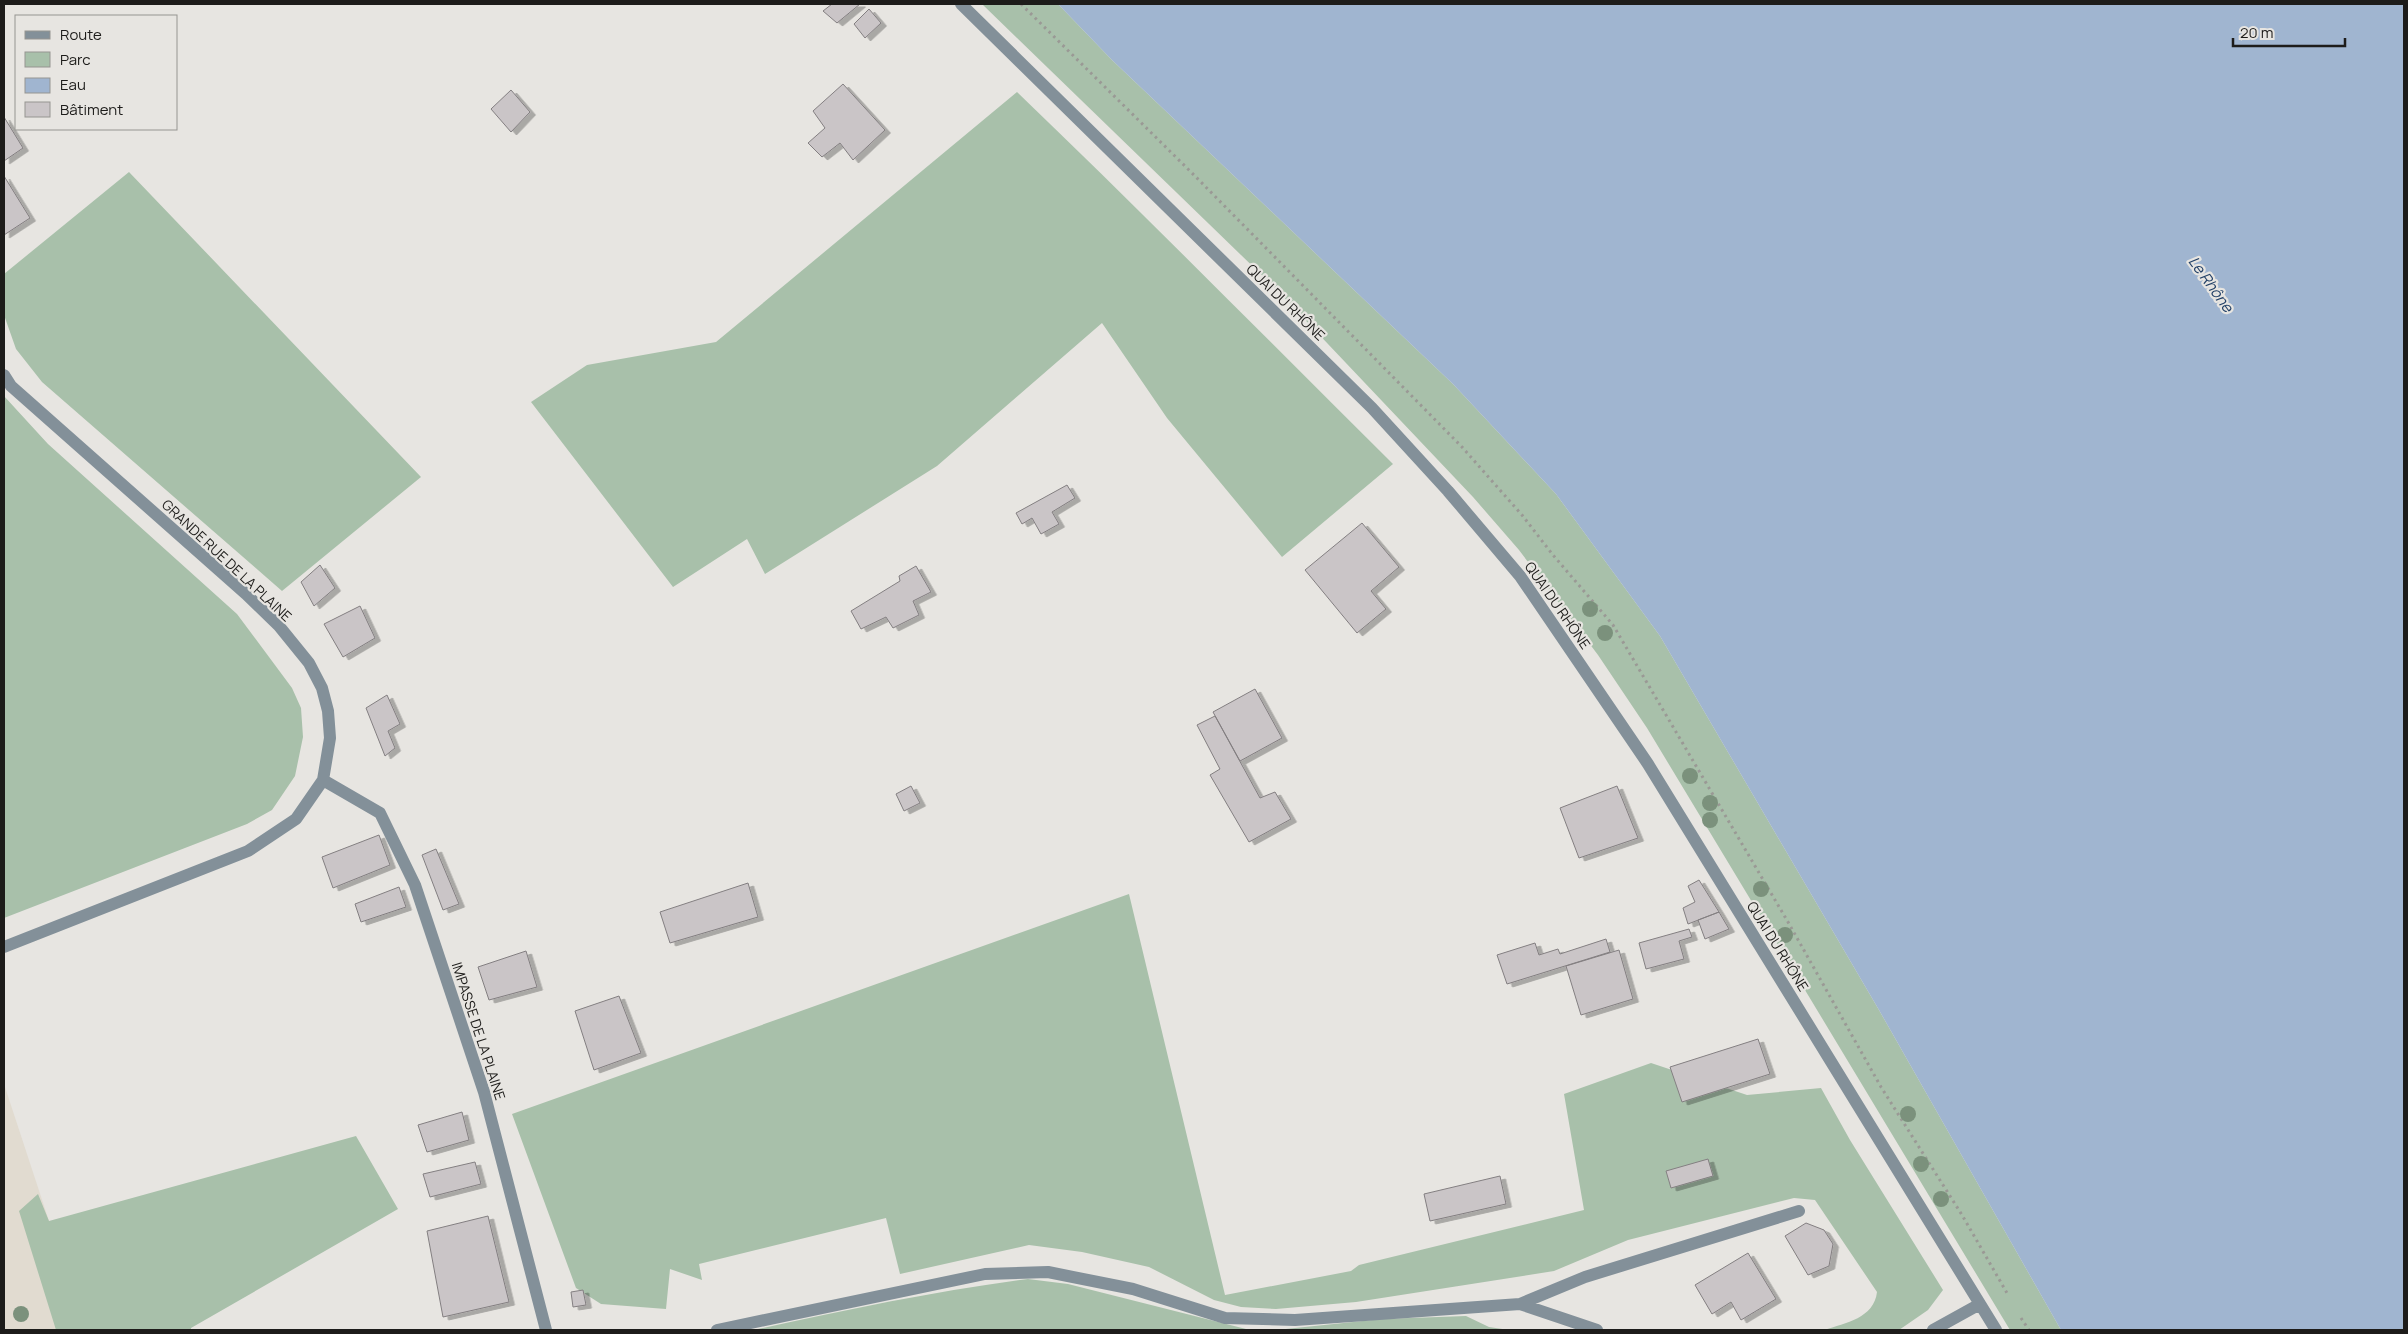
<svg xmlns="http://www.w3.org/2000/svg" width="2408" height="1334" font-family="Manrope,sans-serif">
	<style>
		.built { fill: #e1dbd0 }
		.green { fill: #a8c0aa }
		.water { fill: #a0b5d0 }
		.building { fill: #cac5c7; stroke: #837f81; filter: url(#shadow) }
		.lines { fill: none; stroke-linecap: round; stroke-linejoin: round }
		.path { stroke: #9a9995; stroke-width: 3; stroke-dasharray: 2.5 4; stroke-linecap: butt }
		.minor { stroke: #839099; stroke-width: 12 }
		.tree { fill: #7b917c }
		.labels { text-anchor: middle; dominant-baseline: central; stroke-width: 4.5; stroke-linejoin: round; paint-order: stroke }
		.street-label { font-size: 14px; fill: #1d1c1a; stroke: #e7e5e1 }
		.water-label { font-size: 15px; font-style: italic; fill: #224067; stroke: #e7e5e1 }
	</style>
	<defs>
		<filter id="shadow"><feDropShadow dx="5.5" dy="3" stdDeviation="0" flood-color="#0004"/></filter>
	</defs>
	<rect width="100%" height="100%" fill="#e7e5e1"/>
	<path class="built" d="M 4,1084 L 49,1221 L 85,1330 L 4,1330 Z"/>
	<path class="green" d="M 982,4 L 1058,4 L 1112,60 L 1453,384 L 1556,494 L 1660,636 L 1879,1010 L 2061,1330 L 2010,1330 L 1647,728 L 1598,655 L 1519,550 L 1473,497 L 1273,286 Z
		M 1017,92 C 1144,214 1268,340 1393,464 L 1282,557 L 1167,418 L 1102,323 L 937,466 L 765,574 L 747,539 L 673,587 L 531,402 L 587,365 L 716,342 Z
		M 129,172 L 421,477 L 282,591 L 42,382 L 16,349 L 4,315 L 4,274 Z
		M 4,396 L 48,444 L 237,614 L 292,688 L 301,708 L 303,737 L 295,776 L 272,810 L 247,824 L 4,918 Z
		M 1129,894 L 1225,1295 L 1351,1271 L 1359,1265 L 1584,1210 L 1564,1094 L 1651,1063 L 1747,1095 L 1821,1088 L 1850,1140 L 1943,1290 L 1928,1310 L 1899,1330 L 1824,1330 C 1846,1323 1874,1318 1877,1292 L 1815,1200 L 1794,1198 L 1628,1240 L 1554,1271 L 1356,1302 L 1276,1309 L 1241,1307 L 1214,1300 L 1149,1267 L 1082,1252 L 1029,1245 L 900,1274 L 886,1218 L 699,1264 L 702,1280 L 670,1269 L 666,1309 L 601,1304 L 576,1288 L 512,1114 Z
		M 356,1136 L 398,1209 L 191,1328 L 191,1330 L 56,1330 L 19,1211 L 38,1194 L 49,1221 Z
		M 1028,1279 L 1068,1284 L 1246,1329 L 1276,1330 L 1382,1319 L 1466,1316 L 1489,1327 L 1509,1330 L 754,1330 C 845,1310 936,1291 1028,1279 Z"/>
	<path class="water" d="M 1058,4 L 2404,4 L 2404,1330 L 2061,1330 L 1879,1010 L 1660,636 L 1556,494 L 1453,384 L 1112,60 Z"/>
	<path class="building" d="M 832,4 L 860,4 L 837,23 L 823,11 Z
		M 869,9 L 881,23 L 865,38 L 854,24 Z
		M 843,84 L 885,130 L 853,160 L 840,143 L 822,157 L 808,143 L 825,128 L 813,111 Z
		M 511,90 L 530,112 L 511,132 L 491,109 Z
		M 4,117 L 23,148 L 4,161 Z
		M 4,176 L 30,218 L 4,235 Z
		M 1067,485 L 1075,498 L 1052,512 L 1059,524 L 1041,534 L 1032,518 L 1022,524 L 1016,513 Z
		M 1362,523 L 1399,567 L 1371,591 L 1386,609 L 1357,633 L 1305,570 Z
		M 320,565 L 335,588 L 314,606 L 301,582 Z
		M 916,566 L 931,592 L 913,601 L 919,615 L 893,628 L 886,617 L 861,629 L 851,611 L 900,581 L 899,576 Z
		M 360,606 L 375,638 L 343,657 L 324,624 Z
		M 1255,689 L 1282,738 L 1240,761 L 1213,712 Z
		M 387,695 L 400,724 L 388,731 L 395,748 L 385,756 L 366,708 Z
		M 1215,716 L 1260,798 L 1275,792 L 1291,819 L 1249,842 L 1210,775 L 1220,769 L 1197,725 Z
		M 911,786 L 920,803 L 904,811 L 896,794 Z
		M 1617,786 L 1638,838 L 1579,858 L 1560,808 Z
		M 379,835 L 390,865 L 333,888 L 322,857 Z
		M 436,849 L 459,904 L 443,910 L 422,855 Z
		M 1699,880 L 1719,912 L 1688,924 L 1683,908 L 1695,902 L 1688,886 Z
		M 748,883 L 758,917 L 670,943 L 660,912 Z
		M 399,887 L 406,907 L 361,922 L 355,904 Z
		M 1719,912 L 1729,929 L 1705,939 L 1698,920 Z
		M 1689,929 L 1692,937 L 1679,941 L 1684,959 L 1646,969 L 1639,943 Z
		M 1606,939 L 1610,952 L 1507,984 L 1497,955 L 1535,943 L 1539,955 L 1558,949 L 1560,954 Z
		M 1619,950 L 1633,999 L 1581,1015 L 1566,966 Z
		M 526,951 L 537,987 L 489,1000 L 478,967 Z
		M 619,996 L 641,1053 L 594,1070 L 575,1011 Z
		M 1758,1039 L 1770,1074 L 1682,1102 L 1670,1067 Z
		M 462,1112 L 469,1140 L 427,1152 L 418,1125 Z
		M 1708,1159 L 1713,1176 L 1671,1188 L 1666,1171 Z
		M 475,1162 L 481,1184 L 430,1197 L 423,1174 Z
		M 1500,1176 L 1506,1204 L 1430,1221 L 1424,1194 Z
		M 488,1216 L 509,1302 L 443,1317 L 427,1231 Z
		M 1806,1223 L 1824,1230 L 1833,1244 L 1829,1266 L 1808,1275 L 1785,1236 Z
		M 1748,1253 L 1776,1299 L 1741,1320 L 1731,1302 L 1712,1314 L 1695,1285 Z
		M 583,1290 L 586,1305 L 573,1307 L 571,1292 Z"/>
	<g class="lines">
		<path class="path" d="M 1021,4 L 1194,175 L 1462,447 L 1522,515 L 1553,555 L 1613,625 L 1788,922 L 1881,1087 L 1962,1215 L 2007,1293
			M 2021,1318 L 2029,1330"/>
		<path class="minor" d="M 961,4 L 1372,408 L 1448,491 L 1520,576 L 1648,764 L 1996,1330
			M 4,375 L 11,386 L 246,594 L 279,626 L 309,663 L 322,688 L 328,711 L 330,738 L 323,780 L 296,819 L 248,851 L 4,947
			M 323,780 L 380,813 L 415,885 L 484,1092 L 546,1330
			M 1520,1304 L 1585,1277 L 1799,1211
			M 717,1330 L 985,1274 L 1048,1272 L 1133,1289 L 1225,1318 L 1295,1320 L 1520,1304 L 1597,1330
			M 1933,1330 L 1980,1304"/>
	</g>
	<g class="tree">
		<circle cx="1590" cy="609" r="8"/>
		<circle cx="1605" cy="633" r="8"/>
		<circle cx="1690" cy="776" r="8"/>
		<circle cx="1710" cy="803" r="8"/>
		<circle cx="1710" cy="820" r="8"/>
		<circle cx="1761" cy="889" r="8"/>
		<circle cx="1785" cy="935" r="8"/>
		<circle cx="1908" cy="1114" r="8"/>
		<circle cx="1921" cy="1164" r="8"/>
		<circle cx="1941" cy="1199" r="8"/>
		<circle cx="21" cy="1314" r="8"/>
	</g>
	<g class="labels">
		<g class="street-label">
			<text transform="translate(1286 302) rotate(44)">QUAI DU RHÔNE</text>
			<text transform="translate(227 560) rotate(43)">GRANDE RUE DE LA PLAINE</text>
			<text transform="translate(1558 605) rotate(55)">QUAI DU RHÔNE</text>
			<text transform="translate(1778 946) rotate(58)">QUAI DU RHÔNE</text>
			<text transform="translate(479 1031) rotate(72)">IMPASSE DE LA PLAINE</text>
		</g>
		<g class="water-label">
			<text transform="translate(2211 284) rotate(54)">Le Rhône</text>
		</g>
	</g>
	<rect width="2408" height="1334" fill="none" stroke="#1d1c1a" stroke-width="10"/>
	<rect x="15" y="15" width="162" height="115" fill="#e7e5e1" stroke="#969591"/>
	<rect x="25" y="31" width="25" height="8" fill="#839099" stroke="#969591"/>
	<text x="60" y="40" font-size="15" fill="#1d1c1a">Route</text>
	<rect x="25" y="52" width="25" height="15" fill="#a8c0aa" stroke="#969591"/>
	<text x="60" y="65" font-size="15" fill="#1d1c1a">Parc</text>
	<rect x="25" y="78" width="25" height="15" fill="#a0b5d0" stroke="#969591"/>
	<text x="60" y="90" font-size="15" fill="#1d1c1a">Eau</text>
	<rect x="25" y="102" width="25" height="15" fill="#cac5c7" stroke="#969591"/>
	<text x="60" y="115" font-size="15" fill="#1d1c1a">Bâtiment</text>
	<path d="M2233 38v8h112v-8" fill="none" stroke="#1d1c1a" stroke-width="2.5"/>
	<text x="2240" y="38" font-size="15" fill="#1d1c1a" stroke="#e7e5e1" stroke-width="4" paint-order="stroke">20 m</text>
</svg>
